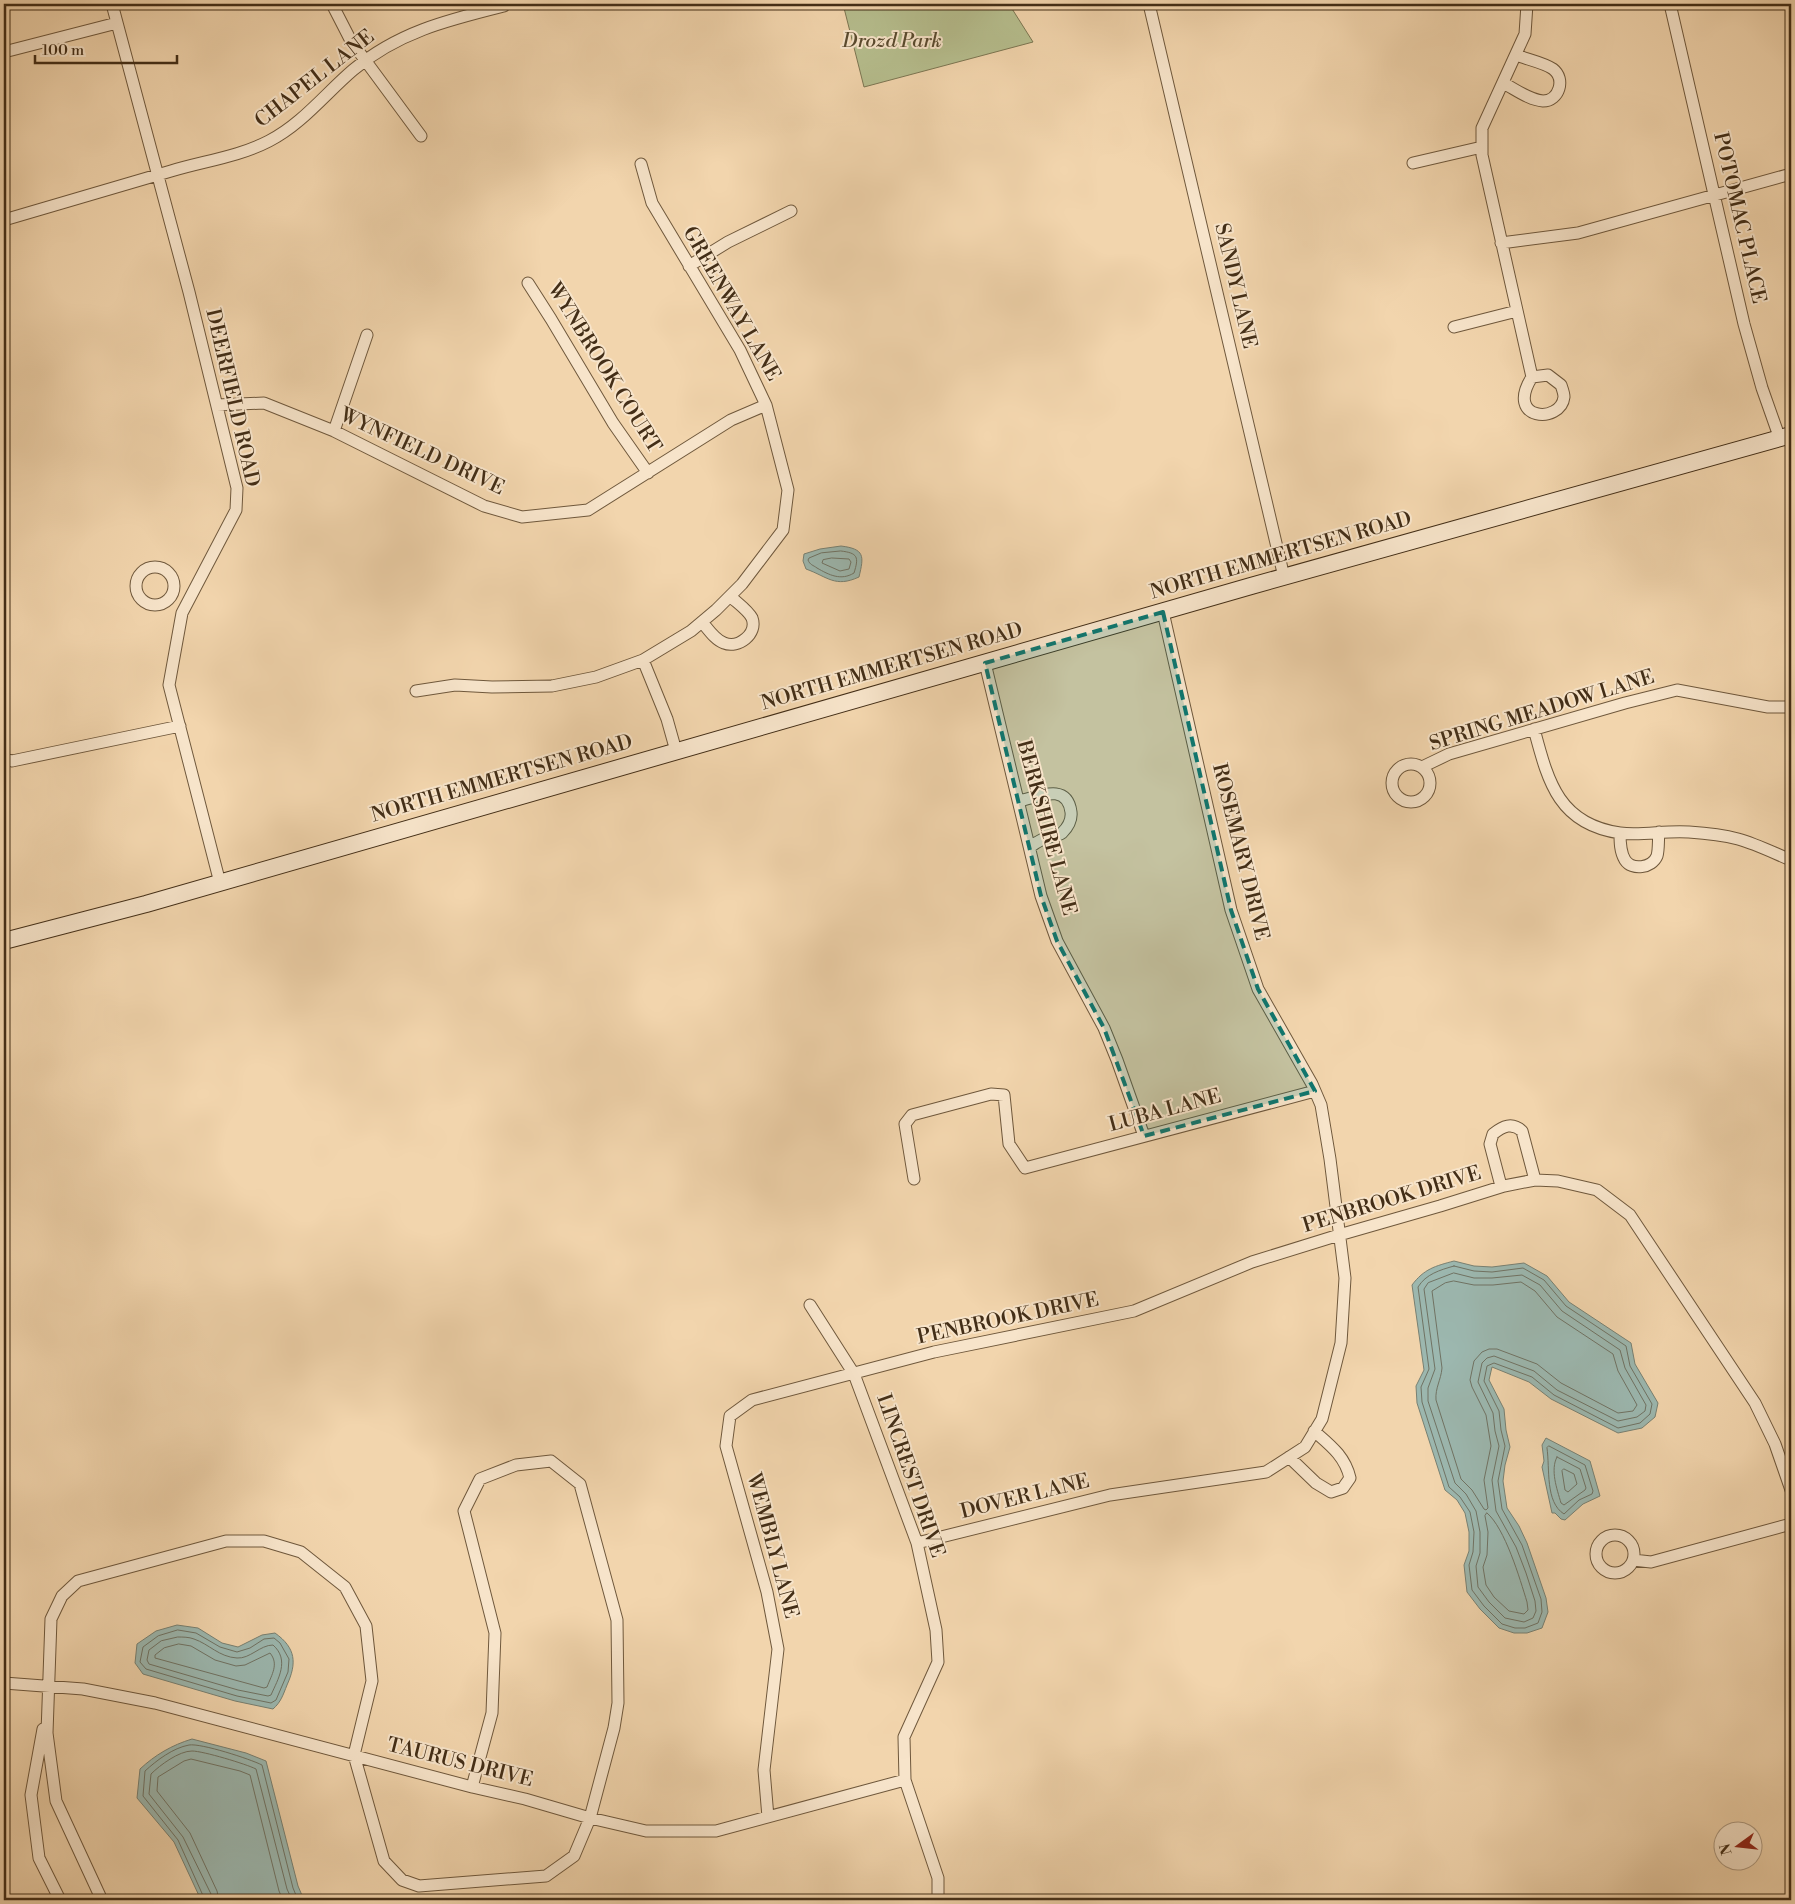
<svg xmlns="http://www.w3.org/2000/svg" width="1795" height="1904" font-family="'Libre Bodoni',serif">
	<style>
		.green { fill: #b6be8e; stroke: #7c7652 }
		.water { fill: #9cb8b0; stroke: #788173 }
		.lines { fill: none; stroke-linecap: round; stroke-linejoin: round }
		.shore { stroke: #707364; stroke-width: 1 }
		.street-casing { stroke: #6f583c; stroke-width: 13 }
		.secondary-casing { stroke: #432e17; stroke-width: 18 }
		.street { stroke: #f7e4ca; stroke-width: 11 }
		.secondary { stroke: #f7e4ca; stroke-width: 16 }
		.marked { fill: #0f766e; fill-opacity: 0.2; stroke: #0f766e; stroke-width: 4; stroke-dasharray: 10 6; stroke-linejoin: round }
		.labels { text-anchor: middle; dominant-baseline: central; stroke-width: 4; stroke-linejoin: round; paint-order: stroke }
		.park-label { font-size: 20px; font-style: italic; fill: #5a4b2f; stroke: #f7e4ca }
		.street-label { font-size: 20px; fill: #432e17; stroke: #f7e4ca }
	</style>
	<rect width="100%" height="100%" fill="#f2d5ad"/>
	<filter id="stains"><feTurbulence type="fractalNoise" baseFrequency=".004" numOctaves="4"/><feColorMatrix values="0 0 0 0 .2 0 0 0 0 .09 0 0 0 0 .02 0 0 0 .5 -.17"/></filter>
	<radialGradient id="worn" r=".72"><stop offset=".6" stop-color="#630" stop-opacity="0"/><stop offset="1" stop-color="#630" stop-opacity=".3"/></radialGradient>
	<path class="green" d="M 843,4 L 1009,4 L 1033,42 L 864,87 Z"/>
	<path class="water" d="M 841,546 C 865,549 864,556 859,577 C 835,588 828,577 806,569 L 803,561 L 804,554 L 820,549 Z
		M 1454,1261 L 1474,1266 L 1492,1267 L 1524,1263 L 1547,1276 L 1569,1302 L 1631,1343 L 1635,1364 L 1658,1403 L 1655,1417 L 1642,1428 L 1618,1433 L 1551,1399 L 1529,1382 L 1492,1367 L 1489,1380 L 1504,1409 L 1506,1430 L 1510,1447 L 1505,1465 L 1503,1481 L 1507,1508 L 1519,1526 L 1527,1543 L 1546,1598 L 1548,1612 L 1542,1628 L 1527,1633 L 1514,1633 L 1499,1628 L 1480,1609 L 1467,1592 L 1464,1565 L 1469,1551 L 1469,1532 L 1465,1513 L 1457,1500 L 1445,1490 L 1417,1403 L 1416,1386 L 1424,1370 L 1412,1285 C 1424,1269 1435,1266 1454,1261 Z
		M 1546,1438 L 1590,1461 L 1600,1496 L 1583,1504 L 1565,1520 L 1561,1519 L 1555,1513 L 1552,1513 L 1542,1467 L 1544,1461 L 1542,1445 Z
		M 177,1625 L 198,1628 L 222,1643 L 238,1647 L 262,1635 L 275,1633 C 296,1648 297,1663 287,1685 C 283,1695 281,1702 273,1709 L 235,1701 L 143,1674 L 135,1663 L 137,1644 L 156,1631 Z
		M 192,1739 L 246,1753 L 266,1761 L 298,1886 L 304,1900 L 201,1900 L 174,1842 L 137,1798 L 140,1769 C 155,1755 172,1745 192,1739 Z"/>
	<g class="lines">
		<path class="shore" d="M 841,551 C 858,553 859,557 854,573 C 841,581 829,575 817,568 C 813,565 810,565 808,560 L 809,558 L 821,553 Z
			M 832,558 L 849,559 L 851,562 L 849,569 L 840,571 L 822,563 L 823,560 Z
			M 1454,1266 L 1474,1271 L 1492,1272 L 1523,1268 L 1544,1280 L 1566,1306 L 1626,1346 L 1630,1366 L 1652,1404 L 1650,1414 L 1640,1423 L 1618,1428 L 1554,1395 L 1532,1377 L 1494,1363 L 1487,1366 L 1484,1381 L 1499,1411 L 1501,1430 L 1505,1446 L 1498,1481 L 1502,1509 L 1522,1545 L 1541,1599 L 1542,1612 L 1538,1623 L 1525,1628 L 1515,1628 L 1502,1624 L 1484,1606 L 1472,1590 L 1469,1565 L 1473,1552 L 1474,1532 L 1470,1512 L 1460,1497 L 1449,1487 L 1422,1402 L 1421,1387 L 1429,1369 L 1418,1287 C 1426,1274 1440,1270 1454,1266 Z
			M 1454,1273 L 1474,1278 L 1492,1278 L 1522,1275 L 1540,1285 L 1562,1311 L 1620,1350 L 1625,1368 L 1646,1405 L 1645,1411 L 1637,1417 L 1618,1421 L 1557,1390 L 1534,1371 L 1494,1356 L 1487,1358 L 1482,1363 L 1478,1382 L 1493,1413 L 1495,1431 L 1499,1446 L 1492,1480 L 1496,1511 L 1516,1547 L 1526,1573 L 1535,1601 L 1536,1611 L 1533,1618 L 1524,1622 L 1505,1618 L 1489,1602 L 1478,1587 L 1476,1566 L 1480,1553 L 1480,1532 L 1476,1511 L 1466,1494 L 1455,1483 L 1428,1401 L 1428,1388 L 1435,1369 L 1424,1289 L 1428,1283 Z
			M 1454,1281 L 1474,1285 L 1493,1285 L 1521,1282 L 1535,1291 L 1557,1317 L 1613,1354 L 1618,1371 L 1637,1405 L 1633,1411 L 1618,1413 L 1561,1383 L 1537,1364 L 1497,1349 L 1489,1349 L 1482,1352 L 1474,1361 L 1470,1380 L 1472,1387 L 1486,1415 L 1491,1446 L 1484,1480 L 1488,1508 L 1486,1510 L 1484,1509 L 1472,1490 L 1461,1479 L 1436,1400 C 1435,1388 1441,1380 1442,1368 L 1432,1291 L 1445,1283 Z
			M 1549,1446 L 1585,1465 L 1593,1491 L 1592,1494 L 1579,1500 L 1564,1514 C 1545,1502 1550,1469 1547,1448 Z
			M 1557,1457 L 1580,1469 L 1586,1488 L 1585,1490 L 1564,1505 L 1561,1503 C 1557,1489 1550,1470 1557,1457 Z
			M 1564,1469 L 1574,1474 L 1577,1484 L 1568,1492 L 1565,1490 L 1562,1471 Z
			M 1487,1513 C 1505,1528 1520,1579 1527,1602 L 1528,1610 L 1524,1614 L 1509,1611 L 1494,1597 L 1486,1585 L 1483,1567 L 1487,1555 L 1488,1532 L 1485,1516 Z
			M 178,1630 L 196,1633 L 220,1647 L 237,1652 L 250,1648 L 264,1639 L 274,1638 L 280,1643 L 289,1659 L 288,1672 L 276,1700 L 271,1703 L 237,1696 L 146,1669 L 140,1662 L 143,1647 L 158,1636 Z
			M 178,1637 C 183,1637 189,1637 194,1639 C 209,1644 219,1657 237,1658 C 250,1659 260,1645 273,1645 C 290,1660 278,1679 271,1695 L 268,1696 L 238,1690 L 149,1664 L 147,1660 L 149,1650 L 161,1641 Z
			M 179,1644 L 191,1646 L 215,1660 L 236,1666 L 245,1665 L 270,1653 C 279,1664 272,1674 267,1687 L 264,1688 L 155,1658 L 155,1655 L 164,1648 Z
			M 205,1900 L 178,1840 L 143,1796 L 145,1771 C 157,1760 173,1748 189,1745 C 201,1743 250,1759 262,1765 L 293,1888 L 298,1900
			M 211,1900 L 211,1894 L 183,1837 L 149,1794 L 151,1774 C 160,1765 179,1751 192,1751 C 203,1751 246,1764 256,1769 L 287,1889 L 292,1900
			M 219,1900 L 217,1891 L 190,1833 L 157,1791 L 158,1777 L 184,1761 L 191,1759 L 240,1771 L 250,1775 L 279,1891 L 283,1900"/>
		<g class="street-casing">
			<path id="street" d="M 112,4 L 189,292 L 237,488 L 236,510 L 182,613 L 169,685 L 220,883
				M 332,4 L 351,41 L 421,136
				M 1149,4 L 1284,577
				M 1527,4 L 1525,34 L 1482,128 L 1482,155 L 1532,377 C 1504,421 1561,424 1564,397 C 1564,393 1562,388 1561,385 L 1548,375 L 1532,377
				M 1670,4 L 1744,324 L 1762,388 L 1780,439
				M 4,52 L 117,23
				M 1503,83 C 1515,89 1529,100 1543,101 C 1559,101 1566,79 1553,69 C 1545,63 1526,59 1516,55
				M 1413,163 L 1482,147
				M 4,220 C 60,204 115,187 171,171 C 204,161 238,157 269,141 C 302,124 325,94 353,70 C 398,32 448,20 504,6
				M 1501,243 L 1578,233 L 1791,174
				M 689,266 L 728,242 L 791,211
				M 528,283 L 551,319 L 613,423 L 648,473
				M 1454,327 L 1517,311
				M 217,405 L 264,403 L 334,431 L 484,506 L 522,517 L 588,510 L 731,420 L 766,405
				M 334,431 L 367,335
				M136 586a19 19 0 1 1 38 0a19 19 0 1 1-38 0Z
				M 702,622 C 708,629 715,640 724,643 C 738,649 758,634 752,618 C 748,610 736,602 730,596
				M 643,660 L 667,719 L 676,751
				M 985,663 L 1041,896 L 1057,941 L 1104,1028 L 1117,1060 L 1144,1136
				M 416,691 L 455,685 L 492,687 L 552,686 L 596,677 L 643,660 L 691,631 L 716,610 L 742,584 L 783,530 L 788,490 L 766,405 L 740,350 L 652,203 L 641,164
				M 1534,729 C 1548,781 1558,824 1620,833 C 1642,836 1666,830 1689,832 C 1704,833 1723,835 1738,839 C 1756,844 1774,853 1791,860
				M 4,759 L 12,761 L 180,726
				M1392 783a19 19 0 1 1 38 0a19 19 0 1 1-38 0Z
				M 1422,767 L 1449,754 L 1625,703 L 1677,690 L 1768,707 L 1791,707
				M 1019,801 C 1036,798 1067,781 1071,812 C 1072,820 1068,827 1062,833 C 1057,837 1049,836 1043,839 C 1039,841 1034,844 1030,847
				M 1620,833 C 1620,842 1620,852 1625,860 C 1632,871 1652,868 1657,856 C 1659,849 1658,840 1659,832
				M 914,1179 L 905,1124 L 912,1115 L 991,1094 L 1004,1095 L 1009,1144 L 1025,1168 L 1315,1091
				M 1501,1186 L 1490,1144 L 1493,1134 C 1503,1126 1512,1122 1522,1131 L 1535,1180
				M 810,1305 L 854,1374 L 917,1543 L 936,1630 L 938,1662 L 904,1737 L 905,1780 L 938,1878 L 938,1900
				M 1289,1457 L 1316,1483 L 1331,1492 L 1343,1488 L 1350,1478 C 1345,1456 1330,1445 1314,1431
				M1596 1554a19 19 0 1 1 38 0a19 19 0 1 1-38 0Z
				M 917,1543 L 1110,1495 L 1266,1472 L 1305,1447 L 1322,1419 L 1341,1343 L 1345,1278 L 1330,1159 L 1321,1105 L 1312,1084 L 1258,989 L 1231,910 L 1163,612
				M 1633,1560 L 1651,1562 L 1791,1524
				M 4,1683 L 83,1689 L 155,1703 L 472,1787 L 525,1799 L 590,1818 L 646,1831 L 716,1831 L 905,1780
				M 43,1729 L 31,1795 L 39,1858 L 60,1900
				M 768,1817 L 764,1770 L 778,1649 L 767,1592 L 726,1446 L 730,1416 L 752,1400 L 934,1352 L 1134,1311 L 1252,1262 L 1339,1235 L 1440,1206 L 1504,1186 L 1535,1180 L 1558,1181 L 1597,1190 L 1630,1215 L 1755,1403 L 1775,1444 L 1791,1490
				M 97,1900 L 100,1896 L 56,1801 L 47,1733 L 51,1619 L 62,1596 L 78,1581 L 226,1541 L 264,1541 L 301,1552 L 345,1587 L 366,1626 L 372,1681 L 354,1755 L 384,1861 L 402,1880 L 419,1886 L 546,1876 L 574,1856 L 590,1818 L 614,1728 L 618,1703 L 617,1620 L 580,1484 L 551,1461 L 516,1465 L 480,1479 L 464,1511 L 495,1633 L 492,1713 L 472,1787"/>
		</g>
		<g class="secondary-casing">
			<path id="secondary" d="M 4,941 L 146,904 L 1251,586 L 1791,435"/>
		</g>
		<use href="#street" class="street"/>
		<use href="#secondary" class="secondary"/>
	</g>
	<path class="marked" d="M 1163,612 L 1231,910 L 1258,989 L 1315,1091 L 1144,1136 L 1104,1028 L 1057,941 L 1041,896 L 985,663 Z"/>
	<g class="labels">
		<g class="park-label">
			<text x="892" y="41">Drozd Park</text>
		</g>
		<g class="street-label">
			<text transform="translate(315 79) rotate(-38)">CHAPEL LANE</text>
			<text transform="translate(1739 218) rotate(77)">POTOMAC PLACE</text>
			<text transform="translate(1235 286) rotate(77)">SANDY LANE</text>
			<text transform="translate(731 304) rotate(60)">GREENWAY LANE</text>
			<text transform="translate(604 368) rotate(58)">WYNBROOK COURT</text>
			<text transform="translate(232 398) rotate(77)">DEERFIELD ROAD</text>
			<text transform="translate(422 452) rotate(25)">WYNFIELD DRIVE</text>
			<text transform="translate(1281 556) rotate(-16)">NORTH EMMERTSEN ROAD</text>
			<text transform="translate(892 667) rotate(-16)">NORTH EMMERTSEN ROAD</text>
			<text transform="translate(1542 711) rotate(-17)">SPRING MEADOW LANE</text>
			<text transform="translate(502 779) rotate(-16)">NORTH EMMERTSEN ROAD</text>
			<text transform="translate(1046 828) rotate(75)">BERKSHIRE LANE</text>
			<text transform="translate(1240 852) rotate(76)">ROSEMARY DRIVE</text>
			<text transform="translate(1165 1111) rotate(-15)">LUBA LANE</text>
			<text transform="translate(1392 1200) rotate(-17)">PENBROOK DRIVE</text>
			<text transform="translate(1008 1319) rotate(-12)">PENBROOK DRIVE</text>
			<text transform="translate(910 1476) rotate(71)">LINCREST DRIVE</text>
			<text transform="translate(1025 1497) rotate(-14)">DOVER LANE</text>
			<text transform="translate(772 1546) rotate(75)">WEMBLY LANE</text>
			<text transform="translate(460 1763) rotate(14)">TAURUS DRIVE</text>
		</g>
	</g>
	<rect width="1795" height="1904" fill="none" stroke="#f2d5ad" stroke-width="20"/>
	<rect x="5" y="5" width="1785" height="1894" fill="none" stroke="#432e17" stroke-width="2.5"/>
	<rect x="10" y="10" width="1775" height="1884" fill="none" stroke="#432e17"/>
	<g transform="translate(1738 1846) rotate(255)"><circle r="24" fill="#f7e4ca" stroke="#af9b82"/>
	<path d="M0-4L9 19L0 12L-9 19Z" fill="#8f2418"/>
	<text y="-8" font-size="14" font-weight="bold" text-anchor="middle" fill="#432e17">N</text>
	</g>
	<path d="M35 55v8h142v-8" fill="none" stroke="#432e17" stroke-width="2.5"/>
	<text x="42" y="55" font-size="15" fill="#432e17" stroke="#f7e4ca" stroke-width="4" paint-order="stroke">100 m</text>
	<rect width="100%" height="100%" filter="url(#stains)"/>
	<rect width="100%" height="100%" fill="url(#worn)"/>
</svg>
